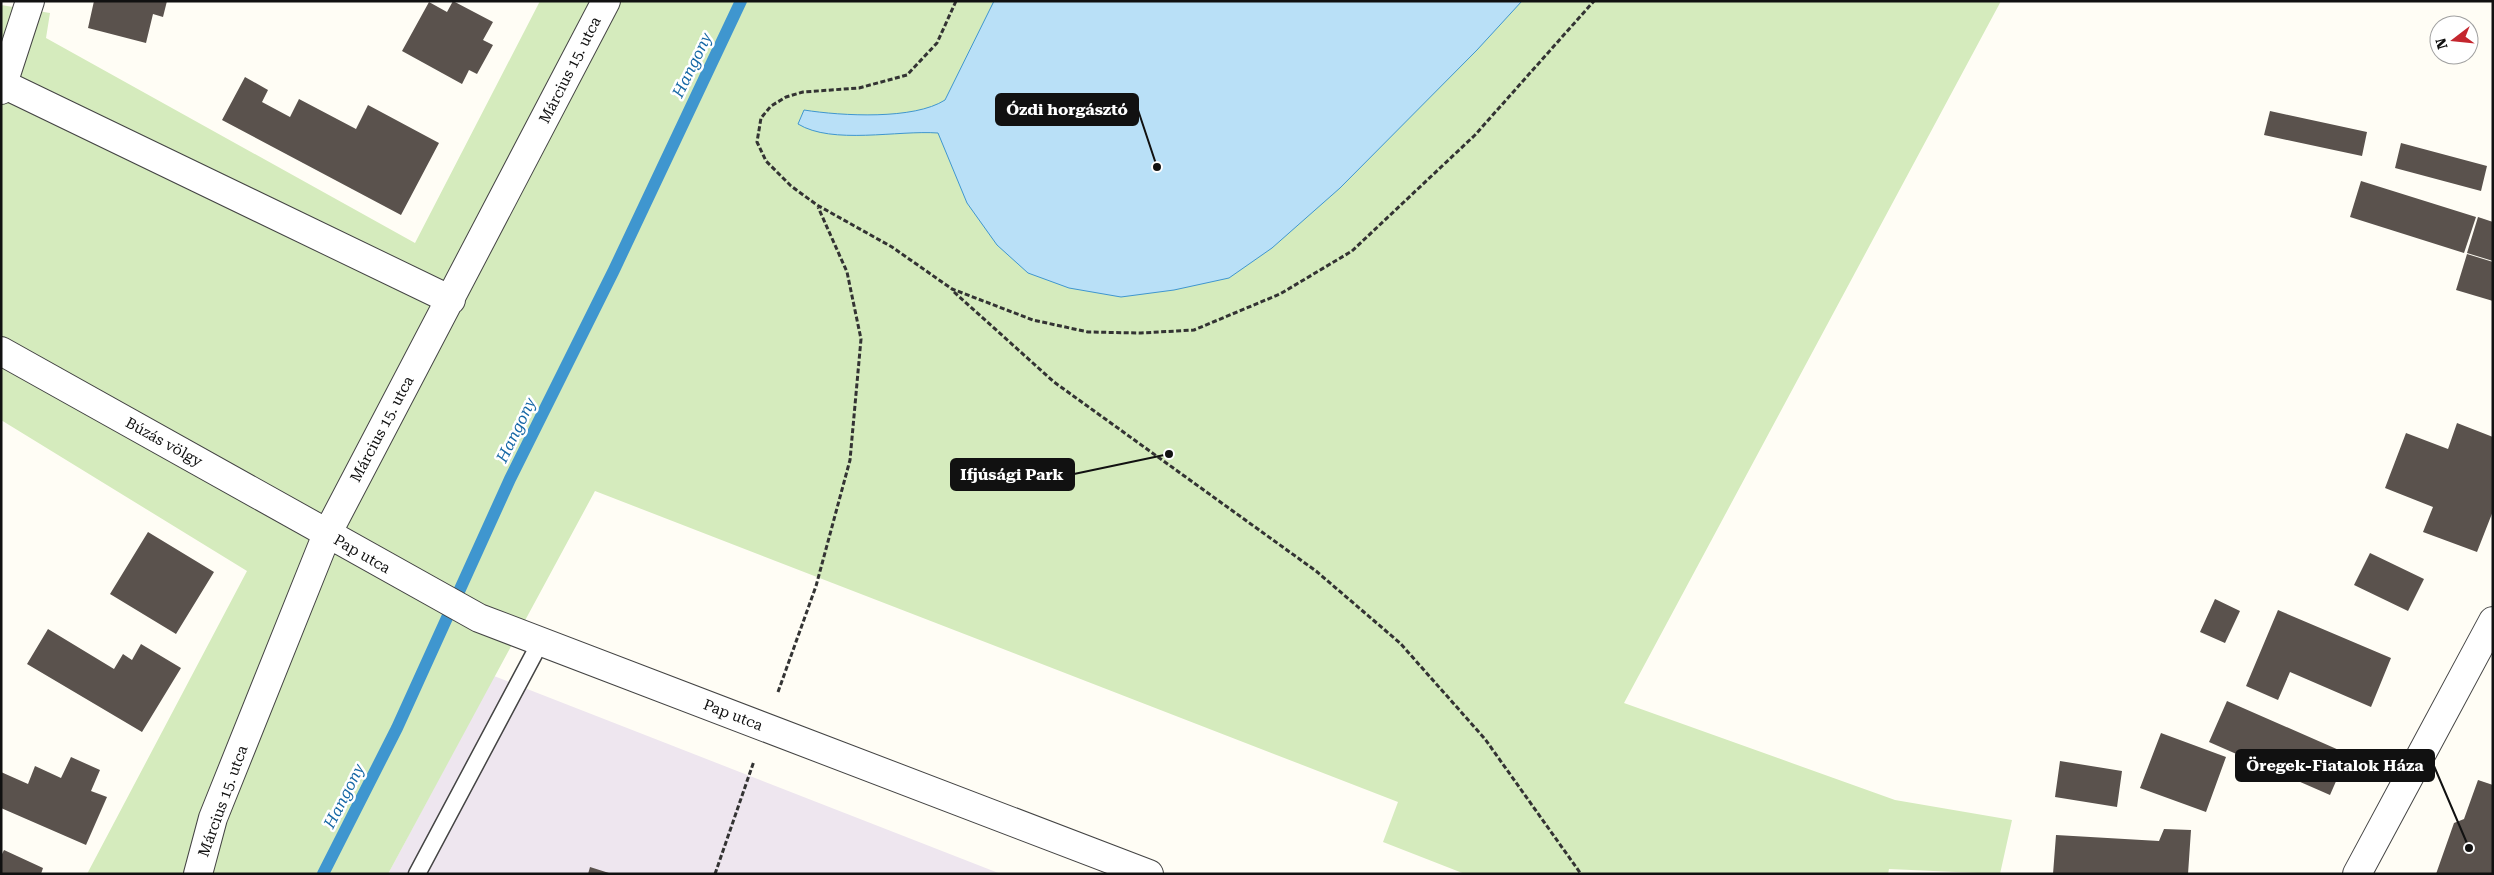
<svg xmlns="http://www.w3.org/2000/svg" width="2494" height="875" font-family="'Roboto Serif',serif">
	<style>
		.industrial { fill: #eee6ef }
		.green { fill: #d5ebbd }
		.water { fill: #b9e0f7; stroke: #3f96cf }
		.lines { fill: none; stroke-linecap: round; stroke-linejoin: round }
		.stream { stroke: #3f96cf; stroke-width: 12 }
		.building { fill: #5a524d }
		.lane-casing { stroke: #444; stroke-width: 19 }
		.street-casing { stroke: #444; stroke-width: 30 }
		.path { stroke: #333; stroke-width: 3; stroke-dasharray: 5 2.5; stroke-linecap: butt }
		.lane { stroke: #fff; stroke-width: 16 }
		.street { stroke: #fff; stroke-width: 28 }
		.labels { text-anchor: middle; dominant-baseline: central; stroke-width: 5; stroke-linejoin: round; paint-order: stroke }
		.street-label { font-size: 15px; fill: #111; stroke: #fff }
		.water-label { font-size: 16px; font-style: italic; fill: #1768a6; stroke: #fff }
		.leader { fill: none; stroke: #111; stroke-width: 2 }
		.callout-dot { fill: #111; stroke: #fff; stroke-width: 2 }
		.callout { fill: #111; stroke: #111; stroke-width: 2 }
		.callout-label { font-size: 16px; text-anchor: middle; font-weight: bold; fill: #fff }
	</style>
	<rect width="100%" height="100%" fill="#fffdf5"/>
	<path class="industrial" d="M 494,676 L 1001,874 L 388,874 Z"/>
	<path class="green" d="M 540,1 L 2001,1 L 1624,703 L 1895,800 L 2012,820 L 2000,874 L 1889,869 L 1888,874 L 1465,874 L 1383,842 L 1398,802 L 595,491 L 388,874 L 87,874 L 247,571 L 1,420 L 1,5 L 50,13 L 46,38 L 415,243 Z"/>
	<path class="water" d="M 994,1 L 1522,1 L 1477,50 L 1340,188 L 1272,248 L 1229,278 L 1174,290 L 1121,297 L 1069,288 L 1028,273 L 997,245 L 967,203 L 938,133 C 898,130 832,145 798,124 L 804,110 C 842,116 914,120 945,100 Z"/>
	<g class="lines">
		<path class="stream" d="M 323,874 L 397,728 L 510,479 L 614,270 L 741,1"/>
	</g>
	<path class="building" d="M 94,1 L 167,1 L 163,17 L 153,14 L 146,43 L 88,28 Z
		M 453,1 L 493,22 L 483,40 L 493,45 L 477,74 L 469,70 L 462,84 L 402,51 L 429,2 L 447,12 Z
		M 245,77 L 268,90 L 262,102 L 290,117 L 299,99 L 356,129 L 368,105 L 439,143 L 401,215 L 222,120 Z
		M 2270,111 L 2367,132 L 2362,156 L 2264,135 Z
		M 2401,143 L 2487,166 L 2481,191 L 2395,168 Z
		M 2361,181 L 2476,217 L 2464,253 L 2350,217 Z
		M 2478,217 L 2493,222 L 2493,261 L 2467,253 Z
		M 2467,254 L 2493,262 L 2493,301 L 2456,290 Z
		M 2457,423 L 2493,437 L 2493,511 L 2477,552 L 2423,532 L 2433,507 L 2385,488 L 2406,433 L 2448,449 Z
		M 148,532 L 214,572 L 176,634 L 110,594 Z
		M 2370,553 L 2424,579 L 2408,611 L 2354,585 Z
		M 2215,599 L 2240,611 L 2225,643 L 2200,632 Z
		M 2278,610 L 2391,658 L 2371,707 L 2290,672 L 2278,700 L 2246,686 Z
		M 48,629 L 114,669 L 123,654 L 132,660 L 141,644 L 181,668 L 142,732 L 27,664 Z
		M 2227,701 L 2348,754 L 2330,795 L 2209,742 Z
		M 2161,733 L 2226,757 L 2206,812 L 2140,788 Z
		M 71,757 L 100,770 L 91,791 L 107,797 L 86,845 L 1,808 L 1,772 L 28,784 L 35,766 L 61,778 Z
		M 2060,761 L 2122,771 L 2117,807 L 2055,797 Z
		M 2478,780 L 2493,785 L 2493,874 L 2436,874 L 2454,823 L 2464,819 Z
		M 2164,829 L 2191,830 L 2188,874 L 2053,874 L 2056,835 L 2159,841 Z
		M 4,850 L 43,868 L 41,874 L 1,874 L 1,856 Z
		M 590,867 L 609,873 L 609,874 L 588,874 Z"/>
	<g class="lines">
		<g class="lane-casing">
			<path id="lane" d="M 417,874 L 541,641"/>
		</g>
		<g class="street-casing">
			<path id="street" d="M 3,84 L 451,300
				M 1,90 L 30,1
				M 1,351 L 479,618 L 1149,874
				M 198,874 L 213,818 L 327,534 L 606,1
				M 2357,874 L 2493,621"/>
		</g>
		<path class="path" d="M 956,1 L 937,43 L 907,75 L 859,88 L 803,92 L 786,97 L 771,106 L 761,118 L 757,142 L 766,161 L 791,186 L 817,205 L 892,247 L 952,289 L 1033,320 L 1088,332 L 1141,333 L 1194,330 L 1280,294 L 1352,251 L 1475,135 L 1594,1
			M 954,292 L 1054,382 L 1316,571 L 1400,643 L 1485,739 L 1581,874
			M 778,692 L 816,586 L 850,460 L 861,339 L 847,272 L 818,207
			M 715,874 L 754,761"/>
		<use href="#lane" class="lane"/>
		<use href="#street" class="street"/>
	</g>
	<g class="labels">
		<g class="street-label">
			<text transform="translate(570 70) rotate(-63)">Március 15. utca</text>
			<text transform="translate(382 429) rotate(-62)">Március 15. utca</text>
			<text transform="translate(164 442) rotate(29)">Búzás völgy</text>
			<text transform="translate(362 554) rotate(30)">Pap utca</text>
			<text transform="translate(733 715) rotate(21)">Pap utca</text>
			<text transform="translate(223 801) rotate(-70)">Március 15. utca</text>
		</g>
		<g class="water-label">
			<text transform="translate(692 65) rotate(-64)">Hangony</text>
			<text transform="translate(516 430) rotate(-64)">Hangony</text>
			<text transform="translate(344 796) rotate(-63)">Hangony</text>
		</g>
	</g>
	<path class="leader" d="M1157 167L1138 110M1169 454L1074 474M2469 848L2434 766"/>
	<g class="callout-dot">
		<circle cx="1157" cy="167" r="5"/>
		<circle cx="1169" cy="454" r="5"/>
		<circle cx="2469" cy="848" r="5"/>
	</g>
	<g class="callout">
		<rect x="996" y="94" width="142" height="31" rx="5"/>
		<rect x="951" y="459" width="123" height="31" rx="5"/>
		<rect x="2236" y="750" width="198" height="31" rx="5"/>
	</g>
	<g class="callout-label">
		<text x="1067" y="115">Ózdi horgásztó</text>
		<text x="1012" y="480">Ifjúsági Park</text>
		<text x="2335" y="771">Öregek-Fiatalok Háza</text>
	</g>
	<rect width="2494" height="875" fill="none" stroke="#111111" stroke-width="5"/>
	<g transform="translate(2454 40) rotate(254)"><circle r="24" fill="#ffffff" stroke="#a0a0a0"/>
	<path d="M0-4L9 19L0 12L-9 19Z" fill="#c4262e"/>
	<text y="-8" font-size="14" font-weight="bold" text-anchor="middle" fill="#111111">N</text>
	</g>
</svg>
